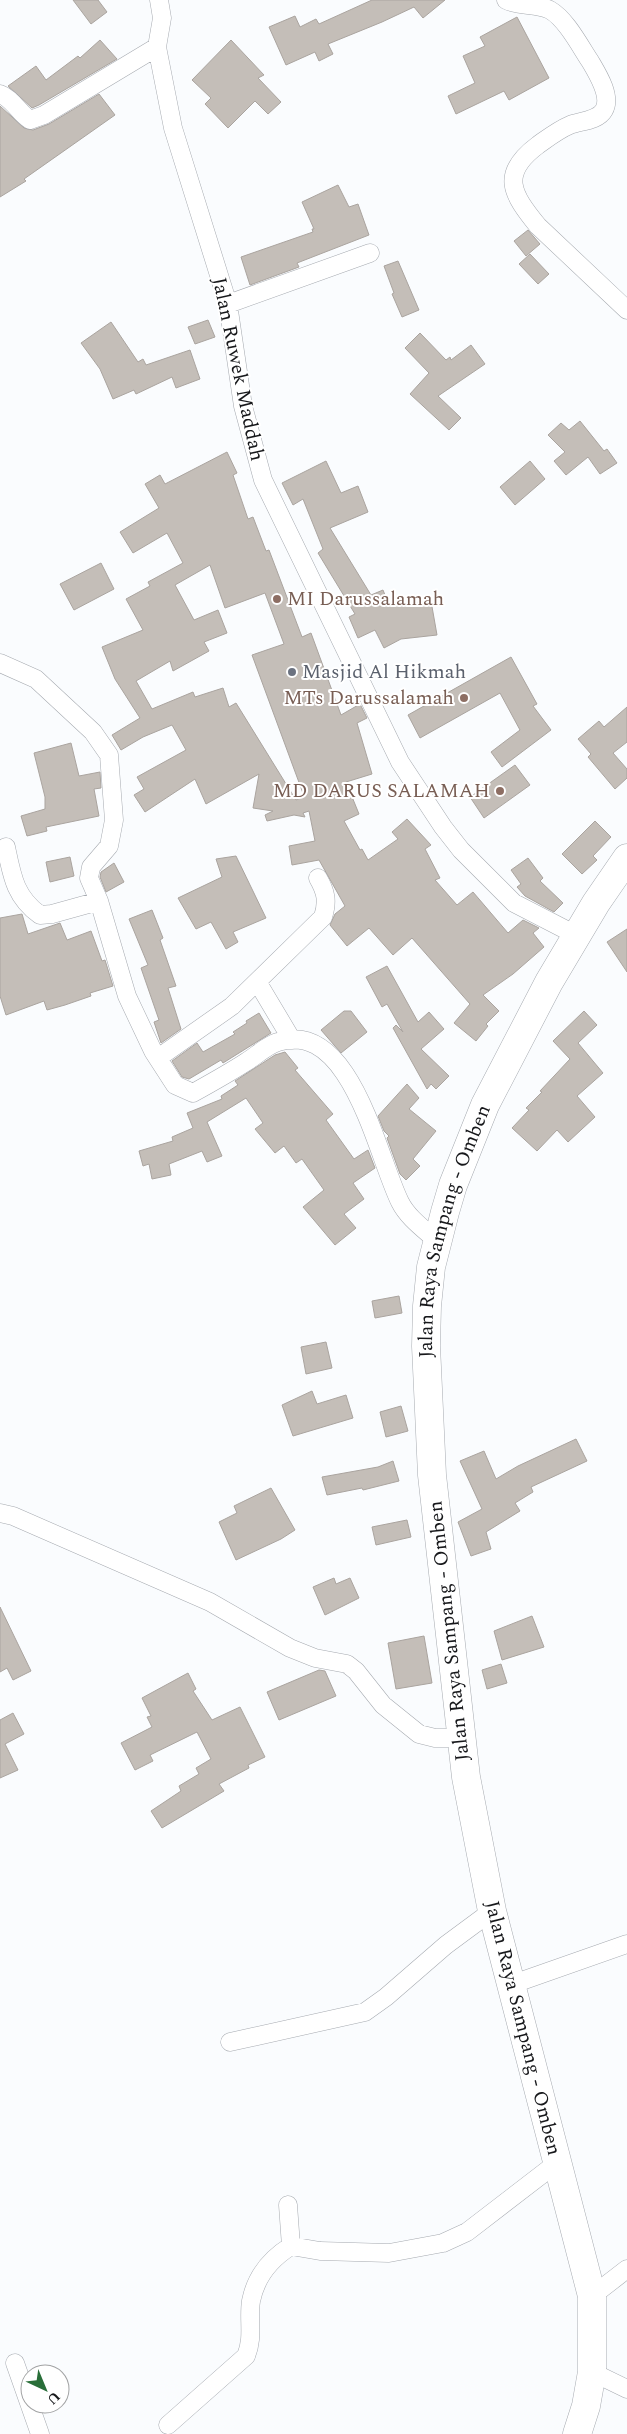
<svg xmlns="http://www.w3.org/2000/svg" width="627" height="2434" font-family="Spectral,serif">
	<style>
		.building { fill: #c4beb8; stroke: #aaa49f; fill-rule: evenodd }
		.lines { fill: none; stroke-linecap: round; stroke-linejoin: round }
		.minor-casing { stroke: #a6aab0; stroke-width: 19 }
		.primary-casing { stroke: #a6aab0; stroke-width: 29 }
		.minor { stroke: #fff; stroke-width: 18 }
		.primary { stroke: #fff; stroke-width: 28 }
		.education-dot { fill: #8d6e63; stroke: #fff; stroke-width: 2 }
		.worship-dot { fill: #6b7280; stroke: #fff; stroke-width: 2 }
		.labels { text-anchor: middle; dominant-baseline: central; stroke-width: 4; stroke-linejoin: round; paint-order: stroke }
		.street-label { font-size: 20px; fill: #17181b; stroke: #fff }
		.education-label { font-size: 20px; fill: #785e54; stroke: #fff; text-anchor: end }
		.worship-label { font-size: 20px; fill: #5b616d; stroke: #fff; text-anchor: start }
	</style>
	<rect width="100%" height="100%" fill="#fafcfe"/>
	<path class="building" d="M 73,0 L 98,0 L 107,12 L 91,24 Z
		M 372,0 L 445,0 L 423,18 L 414,7 L 382,22 L 328,44 L 333,54 L 319,61 L 315,52 L 286,65 L 269,27 L 295,16 L 300,27 L 316,19 L 319,24 Z
		M 517,17 L 549,78 L 509,100 L 504,91 L 456,114 L 448,96 L 475,83 L 463,56 L 485,46 L 480,37 Z
		M 100,40 L 117,59 L 39,105 L 32,108 L 8,86 L 36,66 L 46,80 L 78,56 L 80,58 Z
		M 231,40 L 264,75 L 258,78 L 281,102 L 268,114 L 255,101 L 228,128 L 205,104 L 211,98 L 192,80 Z
		M 99,94 L 115,115 L 24,179 L 26,181 L 0,197 L 0,106 L 24,128 L 33,130 L 49,124 Z
		M 338,185 L 349,207 L 358,204 L 369,235 L 297,263 L 299,267 L 250,285 L 241,257 L 313,232 L 312,229 L 314,229 L 302,202 Z
		M 528,230 L 540,244 L 526,256 L 514,241 Z
		M 530,254 L 549,274 L 538,284 L 519,264 Z
		M 398,261 L 419,310 L 402,317 L 392,294 L 394,293 L 384,266 Z
		M 208,320 L 215,337 L 195,344 L 188,327 Z
		M 111,322 L 138,362 L 143,359 L 146,365 L 190,350 L 200,379 L 176,388 L 172,377 L 136,394 L 134,390 L 113,399 L 100,369 L 81,343 Z
		M 420,333 L 446,360 L 450,357 L 451,360 L 471,345 L 485,364 L 438,396 L 461,418 L 449,430 L 410,394 L 429,373 L 405,348 Z
		M 580,421 L 604,451 L 607,449 L 617,463 L 600,474 L 588,457 L 566,475 L 554,461 L 565,452 L 548,435 L 561,423 L 569,430 Z
		M 227,452 L 237,473 L 233,475 L 248,519 L 253,517 L 266,551 L 269,550 L 302,637 L 311,633 L 341,715 L 360,704 L 367,718 L 357,723 L 372,774 L 346,782 L 359,814 L 344,821 L 360,850 L 362,849 L 368,860 L 398,839 L 392,832 L 407,819 L 431,845 L 425,849 L 440,878 L 435,880 L 457,905 L 473,892 L 508,933 L 523,920 L 539,928 L 533,933 L 544,947 L 513,974 L 483,995 L 499,1011 L 486,1024 L 488,1026 L 476,1041 L 454,1023 L 470,1004 L 412,938 L 393,955 L 369,928 L 347,946 L 330,925 L 335,914 L 345,906 L 319,860 L 292,865 L 289,846 L 315,841 L 309,811 L 303,813 L 305,817 L 294,815 L 267,821 L 265,815 L 273,811 L 253,808 L 259,774 L 206,804 L 195,779 L 145,812 L 134,795 L 144,789 L 137,777 L 186,750 L 172,725 L 143,737 L 121,750 L 112,735 L 140,718 L 115,679 L 102,647 L 143,630 L 126,599 L 150,586 L 148,582 L 183,563 L 167,533 L 133,553 L 120,532 L 159,508 L 145,484 L 160,475 L 165,484 ZM 210,565 L 225,608 L 265,593 L 284,644 L 252,655 L 304,796 L 296,800 L 236,703 L 229,707 L 223,688 L 195,697 L 193,692 L 152,709 L 136,681 L 170,661 L 173,671 L 209,651 L 204,642 L 227,633 L 218,610 L 194,620 L 175,585 Z
		M 326,461 L 341,493 L 358,486 L 368,512 L 330,528 L 371,595 L 383,590 L 389,605 L 431,601 L 437,635 L 401,639 L 384,648 L 375,630 L 358,638 L 349,617 L 355,614 L 318,553 L 323,549 L 303,499 L 293,505 L 282,483 Z
		M 530,461 L 545,479 L 515,505 L 500,487 Z
		M 101,563 L 114,589 L 74,610 L 60,584 Z
		M 511,657 L 537,704 L 533,706 L 551,730 L 502,767 L 491,752 L 520,730 L 500,693 L 420,738 L 408,715 Z
		M 627,707 L 627,742 L 613,753 L 627,769 L 627,778 L 615,789 L 588,757 L 591,754 L 578,739 L 599,721 L 604,727 Z
		M 71,743 L 79,776 L 100,772 L 101,788 L 94,789 L 99,816 L 46,827 L 47,831 L 27,836 L 21,816 L 45,809 L 45,797 L 34,753 Z
		M 515,765 L 530,785 L 484,818 L 470,797 Z
		M 595,821 L 611,837 L 593,856 L 597,860 L 582,874 L 562,854 Z
		M 236,856 L 266,918 L 233,932 L 238,942 L 226,949 L 211,922 L 196,929 L 178,898 L 222,877 L 216,859 Z
		M 70,857 L 74,876 L 50,882 L 46,862 Z
		M 528,858 L 543,878 L 540,881 L 563,903 L 554,912 L 525,896 L 517,887 L 521,884 L 511,870 Z
		M 114,863 L 124,882 L 106,892 L 100,877 L 101,872 Z
		M 152,910 L 163,938 L 160,940 L 176,986 L 168,988 L 181,1029 L 161,1043 L 154,1022 L 159,1020 L 141,968 L 148,965 L 129,919 Z
		M 22,914 L 28,934 L 60,923 L 67,940 L 91,931 L 102,961 L 105,960 L 113,986 L 90,993 L 91,996 L 65,1005 L 47,1010 L 44,1001 L 6,1015 L 0,996 L 0,918 Z
		M 627,929 L 627,972 L 607,942 Z
		M 387,966 L 418,1022 L 429,1012 L 444,1029 L 421,1049 L 449,1076 L 436,1089 L 431,1084 L 427,1089 L 393,1028 L 396,1025 L 403,1032 L 387,1004 L 382,1007 L 366,977 Z
		M 344,1011 L 351,1011 L 367,1032 L 341,1053 L 321,1030 Z
		M 584,1011 L 597,1025 L 578,1043 L 603,1073 L 577,1096 L 595,1117 L 568,1142 L 557,1130 L 537,1151 L 512,1128 L 529,1110 L 526,1108 L 542,1092 L 540,1091 L 570,1059 L 553,1041 Z
		M 259,1013 L 271,1033 L 223,1063 L 221,1060 L 189,1079 L 182,1077 L 172,1061 L 197,1043 L 203,1052 L 235,1034 L 233,1032 L 247,1023 L 246,1021 Z
		M 285,1052 L 298,1068 L 295,1070 L 333,1114 L 326,1120 L 354,1159 L 368,1150 L 375,1168 L 353,1183 L 364,1199 L 344,1214 L 356,1228 L 335,1245 L 303,1207 L 324,1190 L 302,1159 L 296,1163 L 284,1146 L 275,1153 L 255,1129 L 263,1123 L 246,1098 L 207,1122 L 222,1156 L 207,1162 L 202,1151 L 169,1164 L 171,1175 L 152,1179 L 149,1164 L 143,1166 L 139,1151 L 173,1141 L 172,1137 L 193,1128 L 187,1113 L 222,1099 L 221,1096 L 238,1085 L 235,1081 L 275,1055 Z
		M 407,1084 L 419,1098 L 409,1109 L 436,1131 L 413,1159 L 420,1166 L 406,1180 L 400,1174 L 387,1138 L 389,1136 L 384,1131 L 378,1116 Z
		M 399,1296 L 402,1313 L 375,1318 L 372,1301 Z
		M 326,1342 L 332,1368 L 306,1374 L 301,1347 Z
		M 312,1391 L 317,1404 L 346,1395 L 353,1418 L 293,1436 L 282,1405 Z
		M 401,1406 L 408,1431 L 386,1437 L 380,1412 Z
		M 576,1439 L 587,1461 L 531,1487 L 533,1492 L 515,1503 L 520,1511 L 486,1532 L 491,1549 L 471,1556 L 458,1522 L 482,1509 L 460,1461 L 484,1451 L 496,1479 L 518,1466 Z
		M 393,1461 L 399,1481 L 363,1490 L 362,1488 L 327,1495 L 322,1477 L 378,1467 Z
		M 271,1488 L 295,1530 L 281,1539 L 236,1560 L 219,1522 L 237,1513 L 234,1506 Z
		M 407,1520 L 411,1537 L 376,1545 L 372,1527 Z
		M 334,1578 L 336,1584 L 350,1578 L 359,1598 L 325,1615 L 313,1587 Z
		M 0,1607 L 31,1671 L 13,1680 L 7,1668 L 0,1672 Z
		M 532,1616 L 544,1647 L 502,1660 L 494,1631 Z
		M 424,1636 L 432,1683 L 396,1689 L 388,1643 Z
		M 501,1664 L 507,1683 L 487,1689 L 482,1670 Z
		M 319,1670 L 325,1671 L 336,1696 L 279,1720 L 267,1692 Z
		M 188,1673 L 196,1689 L 193,1691 L 212,1720 L 240,1707 L 265,1757 L 248,1765 L 249,1768 L 219,1784 L 224,1791 L 162,1828 L 151,1811 L 181,1791 L 179,1786 L 199,1774 L 196,1768 L 211,1759 L 197,1732 L 150,1755 L 153,1761 L 135,1770 L 121,1743 L 152,1727 L 147,1717 L 151,1716 L 142,1698 Z
		M 13,1713 L 24,1734 L 5,1744 L 18,1770 L 0,1778 L 0,1720 Z"/>
	<g class="lines">
		<g class="minor-casing">
			<path id="minor" d="M 159,0 L 162,18 L 157,47 L 173,128 L 228,304 L 243,406 L 263,480 L 400,762 L 443,827 L 461,850 L 514,903 L 576,935
				M 506,0 C 519,7 537,3 550,10 C 566,19 580,46 590,61 C 597,73 612,96 604,110 C 598,121 580,121 570,125 C 558,130 548,138 538,145 C 499,174 512,194 538,226 L 627,310
				M 0,94 C 12,98 19,113 30,120 L 44,115 L 157,47
				M 228,304 L 370,253
				M 0,663 L 36,679 L 93,732 L 109,755 L 114,820 L 109,846 L 91,867 L 89,878 L 99,901 L 127,996 L 153,1051 L 175,1085 L 193,1093 C 211,1083 229,1073 246,1062 C 256,1056 267,1045 278,1042 C 351,1019 377,1156 400,1202 C 408,1218 424,1229 437,1241
				M 6,847 C 12,876 15,897 40,915 L 52,914 L 99,901
				M 258,983 L 292,1040
				M 158,1058 L 232,1006 L 323,917 C 328,901 326,892 318,878
				M 0,1513 L 13,1516 L 210,1602 L 290,1648 L 315,1658 L 347,1664 L 356,1671 L 383,1705 L 419,1734 L 435,1738 L 460,1738
				M 513,1984 L 627,1944
				M 230,2042 L 365,2012 L 386,1997 L 446,1945 L 492,1911
				M 288,2205 L 291,2246
				M 592,2296 L 627,2269
				M 15,2363 L 40,2434
				M 592,2372 L 627,2389
				M 168,2425 L 246,2356 C 254,2337 248,2320 251,2301 C 256,2276 270,2259 291,2246 L 320,2251 L 389,2253 L 443,2243 L 467,2232 L 558,2162"/>
		</g>
		<g class="primary-casing">
			<g id="primary">
				<path id="s1" d="M 577,2434 L 586,2406 L 592,2372 L 592,2296 L 492,1911 L 466,1777 L 432,1475 L 426,1346 L 427,1306 L 431,1267 L 445,1212 L 453,1185 L 485,1105 L 549,982 L 596,903 L 627,858"/>
			</g>
		</g>
		<use href="#minor" class="minor"/>
		<use href="#primary" class="primary"/>
	</g>
	<g class="education-dot">
		<circle cx="277" cy="599" r="5"/>
		<circle cx="464" cy="698" r="5"/>
		<circle cx="500" cy="791" r="5"/>
	</g>
	<circle class="worship-dot" cx="292" cy="672" r="5"/>
	<g class="labels">
		<g class="street-label">
			<text transform="translate(238 369) rotate(78)">Jalan Ruwek Maddah</text>
			<text stroke="none"><textPath href="#s1" startOffset="1226">Jalan Raya Sampang - Omben</textPath></text>
			<text transform="translate(449 1631) rotate(-96)">Jalan Raya Sampang - Omben</text>
			<text transform="translate(523 2028) rotate(76)">Jalan Raya Sampang - Omben</text>
		</g>
		<g class="education-label">
			<text x="287" y="599" text-anchor="start">MI Darussalamah</text>
			<text x="454" y="698">MTs Darussalamah</text>
			<text x="490" y="791">MD DARUS SALAMAH</text>
		</g>
		<g class="worship-label">
			<text x="302" y="672">Masjid Al Hikmah</text>
		</g>
	</g>
	<g transform="translate(45 2389) rotate(136)"><circle r="24" fill="#ffffff" stroke="#a2a3a4"/>
	<path d="M0-4L9 19L0 12L-9 19Z" fill="#296e39"/>
	<text y="-8" font-size="14" font-weight="bold" text-anchor="middle" fill="#17181b">U</text>
	</g>
</svg>
